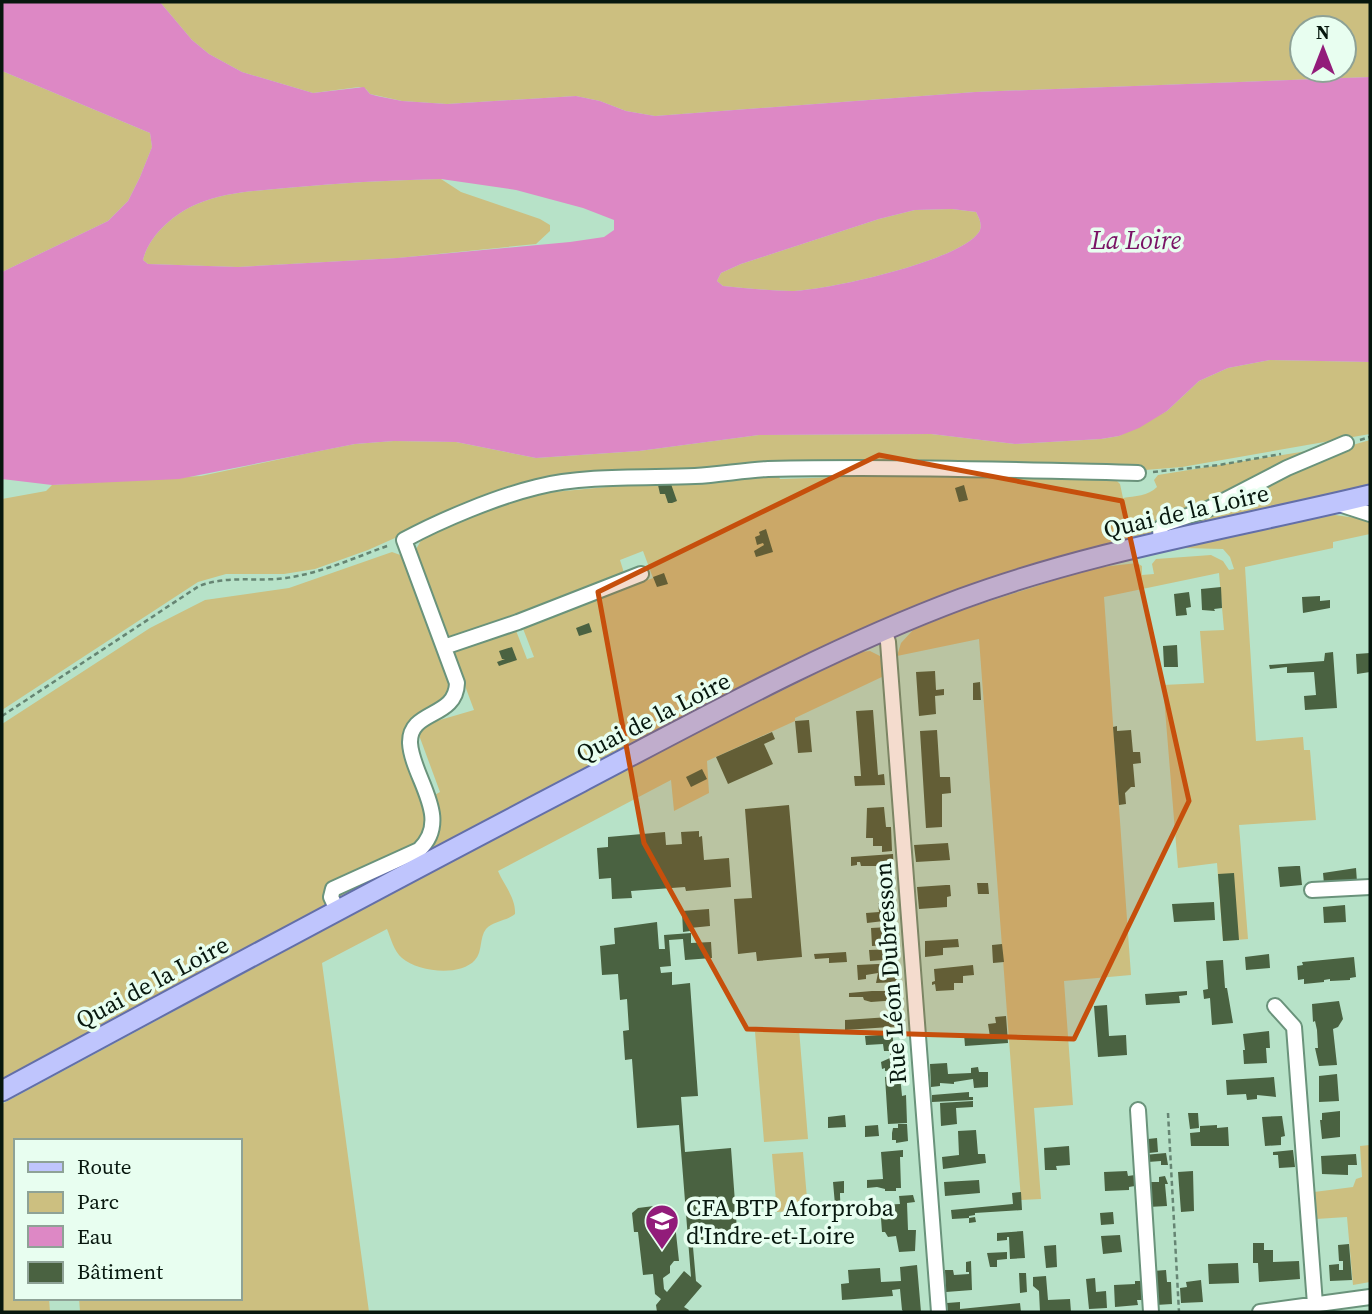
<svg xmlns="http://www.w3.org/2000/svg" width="1372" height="1314" font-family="'Source Serif 4',serif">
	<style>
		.green { fill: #ccbf80; fill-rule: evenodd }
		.water { fill: #dd88c5; fill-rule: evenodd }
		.building { fill: #4a6241 }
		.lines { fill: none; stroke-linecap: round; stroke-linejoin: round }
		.minor-casing { stroke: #6a937b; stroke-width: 18 }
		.major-casing { stroke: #636fa8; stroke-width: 23 }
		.path { stroke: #668573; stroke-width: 2.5; stroke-dasharray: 5 3.5; stroke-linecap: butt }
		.minor { stroke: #fff; stroke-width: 14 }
		.major { stroke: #bfc5fd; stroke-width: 19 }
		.marked { fill: #c64f0c; fill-opacity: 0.2; stroke: #c64f0c; stroke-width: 5; stroke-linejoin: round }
		.labels { text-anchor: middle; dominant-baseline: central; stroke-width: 7; stroke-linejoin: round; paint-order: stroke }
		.street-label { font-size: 24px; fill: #07170e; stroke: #e8fef0 }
		.poi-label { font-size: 24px; fill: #07170e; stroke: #e8fef0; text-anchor: start }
		.water-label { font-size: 26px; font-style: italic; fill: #791365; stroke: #e8fef0 }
	</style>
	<rect width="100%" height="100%" fill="#b7e2c8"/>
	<path class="green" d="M 160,2 L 1370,2 L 1370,77 L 975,92 L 655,116 L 626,111 L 600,101 L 576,96 L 447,104 L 402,101 L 370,94 L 366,89 L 359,87 L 313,93 L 242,72 L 209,54 L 192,40 ZM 1302,28 L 1344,28 L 1344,70 L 1302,70 Z
		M 2,71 L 150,133 L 152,147 L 140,177 L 128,201 L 108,221 L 2,272 Z
		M 441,179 L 461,192 L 540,219 L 550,225 L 550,231 L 536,244 L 398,258 L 238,267 L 148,264 L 143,260 C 149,235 175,213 197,204 C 226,192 256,191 286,188 C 338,183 389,180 441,179 Z
		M 952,209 L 976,212 C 979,218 983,225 979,232 C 960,261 828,290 792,291 C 770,291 746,288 723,286 L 717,281 L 721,273 L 741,264 L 879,219 L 915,210 Z
		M 1270,360 L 1370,362 L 1370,434 L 1182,467 L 1133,471 L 1077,470 L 563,479 L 413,530 L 368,550 L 315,569 L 284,574 L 226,574 L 198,582 L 2,710 L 2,499 L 46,491 L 52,485 L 201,476 L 309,453 L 355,444 L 394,441 L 456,442 L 536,458 L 639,451 L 759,435 L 931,434 L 1015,444 L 1101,439 L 1119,436 L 1167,411 L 1199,381 L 1228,368 Z
		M 1370,440 L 1370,484 L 1165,532 L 1165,529 L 1335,450 Z
		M 1319,449 L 1237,492 L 1159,520 L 1154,524 L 1155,534 L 1069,554 L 1016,572 L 338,902 L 337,897 L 343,890 L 425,850 L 431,797 L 440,792 L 416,727 L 474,710 L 452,651 L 515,628 L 527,659 L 534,657 L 522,626 L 653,578 L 643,551 L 620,560 L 625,576 L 446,643 L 414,553 L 424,535 L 533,494 L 648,483 L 649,486 L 737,480 L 736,476 L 778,474 L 780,479 L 964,473 L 1115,479 L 1120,484 L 1123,498 C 1135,496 1148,496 1157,487 L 1154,480 L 1158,475 Z
		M 1335,515 L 1370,520 L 1370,534 L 1333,542 L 1333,548 L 1245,567 L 1256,741 L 1303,737 L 1304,750 L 1310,750 L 1316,820 L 1239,825 L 1248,939 L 1223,941 L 1217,863 L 1178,868 L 1163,685 L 1204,683 L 1200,631 L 1224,630 L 1219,573 L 1104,597 L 1131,975 L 1064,981 L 1073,1105 L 1034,1108 L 1041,1199 L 1021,1200 L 979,639 L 897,656 L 901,643 L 913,630 L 959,611 L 1093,568 L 1137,563 L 1142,566 L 1142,575 L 1154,574 L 1152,564 L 1156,559 L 1211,555 L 1223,561 L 1229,570 L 1234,569 L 1230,557 L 1223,549 L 1182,548 L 1190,544 L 1321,516 Z
		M 392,552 L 403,556 L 451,680 L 449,697 L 414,723 L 429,819 L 424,838 L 395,859 L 348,874 L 333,883 L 324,894 L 323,898 L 327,906 L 2,1082 L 2,724 L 150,628 L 205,600 L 289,588 Z
		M 870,651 L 880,656 L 884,676 L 795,718 L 795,721 L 707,761 L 709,793 L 674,811 L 671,780 L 498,871 C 504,885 516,898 515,914 C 507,921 493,921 486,929 C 479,938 483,951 475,960 C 460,977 418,972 402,958 C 394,951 391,939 387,929 L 322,963 L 369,1312 L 80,1312 L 79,1298 L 240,1298 L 240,1141 L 16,1141 L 16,1298 L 49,1298 L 50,1312 L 2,1312 L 2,1104 L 528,820 L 650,756 L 860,652 Z
		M 799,1029 L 808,1139 L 764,1142 L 755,1032 Z
		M 1370,1145 L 1370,1282 L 1353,1285 L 1347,1217 L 1316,1219 L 1314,1192 L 1353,1187 L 1356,1179 L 1362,1177 L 1360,1146 Z
		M 803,1152 L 808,1210 L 777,1212 L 772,1154 Z"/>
	<path class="water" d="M 2,2 L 160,2 L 192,40 L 209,54 L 242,72 L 313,93 L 364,87 L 370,94 L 377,96 L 402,101 L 447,104 L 576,96 L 600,101 L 626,111 L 655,116 L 975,92 L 1370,77 L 1370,362 L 1270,360 L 1228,368 L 1199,381 L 1167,411 L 1139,428 L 1119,436 L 1101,439 L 1015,444 L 931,434 L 759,435 L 639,451 L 536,458 L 456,442 L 394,441 L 355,444 L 179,479 L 52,485 L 2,479 L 2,272 L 108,221 L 128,201 L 140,177 L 152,147 L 150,133 L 2,71 ZM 441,179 L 516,190 L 583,208 L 614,220 L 614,230 L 604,237 L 570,242 L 397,258 L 238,267 L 148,264 L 143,260 C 149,235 175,213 197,204 C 226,192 256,191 286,188 C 338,183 389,180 441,179 ZM 952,209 L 976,212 C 979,218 983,225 979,232 C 960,261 828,290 792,291 C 770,291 746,288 723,286 L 717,281 L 721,273 L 741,264 L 879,219 L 915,210 Z"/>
	<path class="building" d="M 671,484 L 677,501 L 672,503 L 668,503 L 665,494 L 660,494 L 658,485 Z
		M 964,485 L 968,500 L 959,502 L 955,488 Z
		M 766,529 L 773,552 L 756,557 L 754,551 L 764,545 L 763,543 L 757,545 L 755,537 L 760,535 L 759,532 Z
		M 664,573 L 668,584 L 657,587 L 653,577 Z
		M 1221,587 L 1222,608 L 1214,609 L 1215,611 L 1202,610 L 1201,589 Z
		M 1189,592 L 1191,607 L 1186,608 L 1187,615 L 1176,616 L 1174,594 Z
		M 1320,596 L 1320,601 L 1330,600 L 1330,608 L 1303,613 L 1302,597 Z
		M 589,623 L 592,632 L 579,636 L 576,628 Z
		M 1177,645 L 1178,667 L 1164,667 L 1163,646 Z
		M 512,647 L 517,660 L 499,666 L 497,662 L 505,659 L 502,659 L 499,651 Z
		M 1333,652 L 1337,708 L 1305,710 L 1304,696 L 1316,695 L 1314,672 L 1287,673 L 1287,667 L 1270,669 L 1269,665 L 1324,661 L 1325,653 Z
		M 1370,653 L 1370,672 L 1357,674 L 1356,654 Z
		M 935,671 L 936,690 L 944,689 L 944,695 L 935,696 L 936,714 L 919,716 L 916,672 Z
		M 980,682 L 981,700 L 973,700 L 973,683 Z
		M 873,710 L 878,775 L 884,774 L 885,785 L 855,786 L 854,776 L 861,776 L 856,711 Z
		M 809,720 L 812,752 L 798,753 L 795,721 Z
		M 1117,726 L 1117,731 L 1131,730 L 1133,752 L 1140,752 L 1141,763 L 1133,764 L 1135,787 L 1131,787 L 1125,793 L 1126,804 L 1119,805 L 1113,727 Z
		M 937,730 L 940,777 L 950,777 L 951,793 L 942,794 L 942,827 L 926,828 L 920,731 Z
		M 772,732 L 775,739 L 764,744 L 773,764 L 728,784 L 716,757 Z
		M 702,769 L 707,779 L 691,787 L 686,777 Z
		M 789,805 L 802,957 L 757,961 L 756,952 L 738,954 L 734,899 L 752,898 L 745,809 Z
		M 884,807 L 886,827 L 891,827 L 892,851 L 882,852 L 882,846 L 873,846 L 873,838 L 866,838 L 867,808 Z
		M 699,831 L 699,837 L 702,836 L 704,860 L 729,858 L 731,887 L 686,891 L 685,887 L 631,891 L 632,898 L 612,899 L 611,878 L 599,879 L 597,848 L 608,847 L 608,837 L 665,832 L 666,845 L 682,844 L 681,832 Z
		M 948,843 L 950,860 L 916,862 L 914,845 Z
		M 893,854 L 894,875 L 884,875 L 883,866 L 861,866 L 860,862 L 857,862 L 857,865 L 851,866 L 851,857 Z
		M 1296,866 L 1300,866 L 1302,885 L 1280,887 L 1278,867 Z
		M 1356,868 L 1357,882 L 1324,884 L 1323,873 Z
		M 1234,873 L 1239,940 L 1223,941 L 1218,874 Z
		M 977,883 L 988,883 L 989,894 L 978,894 Z
		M 946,885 L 950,885 L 951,896 L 947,897 L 947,907 L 919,909 L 917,887 Z
		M 891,902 L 892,920 L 867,923 L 866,913 L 879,912 L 878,903 Z
		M 1214,902 L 1215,920 L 1174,922 L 1172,904 Z
		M 1345,905 L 1346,922 L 1324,923 L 1323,907 Z
		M 709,909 L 710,926 L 690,928 L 690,931 L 683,932 L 682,911 Z
		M 657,922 L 659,949 L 665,949 L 664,935 L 691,933 L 691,943 L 711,942 L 712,958 L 685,960 L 683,939 L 669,940 L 671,966 L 660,967 L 661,973 L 672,972 L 672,985 L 690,983 L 698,1096 L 681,1097 L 685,1152 L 731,1148 L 738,1243 L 693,1247 L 696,1281 L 702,1286 L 684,1307 L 689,1310 L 688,1312 L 657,1312 L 656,1305 L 661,1299 L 655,1294 L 653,1274 L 643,1275 L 638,1232 L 634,1232 L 632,1213 L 638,1208 L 654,1206 L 661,1209 L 664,1225 L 675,1224 L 679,1261 L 674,1261 L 670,1266 L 670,1273 L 663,1278 L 664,1289 L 667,1292 L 684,1271 L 691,1277 L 679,1125 L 637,1128 L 632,1059 L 625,1060 L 623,1031 L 629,1030 L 627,999 L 620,1000 L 618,974 L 602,975 L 600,946 L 615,944 L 614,928 Z
		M 889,927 L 890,945 L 872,946 L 871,928 Z
		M 958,939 L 959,947 L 943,948 L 943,955 L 925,957 L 925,941 Z
		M 1002,944 L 1004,962 L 993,963 L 992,945 Z
		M 895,949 L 895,959 L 870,961 L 869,950 Z
		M 846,952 L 847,962 L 829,963 L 829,958 L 815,959 L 814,954 Z
		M 1269,954 L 1270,968 L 1246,970 L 1245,957 Z
		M 1354,957 L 1356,977 L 1350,978 L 1350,980 L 1330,981 L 1330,979 L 1324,980 L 1324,982 L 1304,984 L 1304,979 L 1298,980 L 1297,966 L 1303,965 L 1302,962 Z
		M 1223,960 L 1225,988 L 1227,988 L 1233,1023 L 1212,1025 L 1210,998 L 1204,999 L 1203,990 L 1208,989 L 1206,961 Z
		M 878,964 L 896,964 L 897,982 L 876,983 L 878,973 L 866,975 L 866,979 L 858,980 L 857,965 Z
		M 973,965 L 974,975 L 963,976 L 963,983 L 954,983 L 954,990 L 936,991 L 935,984 L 932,985 L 932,982 L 935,981 L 934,969 Z
		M 872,991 L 897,991 L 898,1000 L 871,1002 L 864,1000 L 863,997 L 849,997 L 849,993 Z
		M 1187,991 L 1187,995 L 1179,996 L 1180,1003 L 1146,1005 L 1145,994 Z
		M 1339,1001 L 1343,1019 L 1338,1027 L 1333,1029 L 1337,1065 L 1319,1066 L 1315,1048 L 1318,1048 L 1317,1030 L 1315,1021 L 1313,1022 L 1312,1004 Z
		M 1107,1005 L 1109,1036 L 1126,1035 L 1127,1055 L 1098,1057 L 1094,1006 Z
		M 904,1016 L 905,1026 L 845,1030 L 845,1020 Z
		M 1006,1016 L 1008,1043 L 965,1046 L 964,1034 L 977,1034 L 977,1038 L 990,1037 L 988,1024 L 996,1023 L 995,1017 Z
		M 1269,1031 L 1270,1048 L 1266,1048 L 1267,1063 L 1244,1064 L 1243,1050 L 1245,1050 L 1243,1034 Z
		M 893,1034 L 893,1043 L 899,1043 L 900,1057 L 904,1057 L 904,1061 L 901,1062 L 901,1070 L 885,1071 L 885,1068 L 882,1069 L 881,1062 L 890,1058 L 890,1051 L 884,1051 L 883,1044 L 866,1045 L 865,1036 Z
		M 947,1063 L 948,1074 L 971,1073 L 971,1068 L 978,1067 L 979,1072 L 988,1072 L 988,1087 L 974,1088 L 973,1079 L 954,1082 L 954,1084 L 940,1083 L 940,1086 L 931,1087 L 930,1064 Z
		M 1337,1074 L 1339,1101 L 1319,1102 L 1319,1076 Z
		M 900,1075 L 902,1096 L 906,1095 L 907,1123 L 888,1124 L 885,1077 Z
		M 1274,1077 L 1276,1097 L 1257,1095 L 1257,1099 L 1247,1100 L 1246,1094 L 1227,1095 L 1226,1080 Z
		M 969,1092 L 969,1097 L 973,1097 L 973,1100 L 932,1102 L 932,1095 Z
		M 973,1101 L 973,1107 L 956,1108 L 957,1124 L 941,1126 L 940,1103 Z
		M 1340,1111 L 1340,1137 L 1322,1139 L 1320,1120 L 1322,1120 L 1322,1113 Z
		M 1188,1113 L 1198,1113 L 1199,1128 L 1190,1129 Z
		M 845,1115 L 846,1127 L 828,1128 L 828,1117 Z
		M 1282,1116 L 1285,1136 L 1281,1137 L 1281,1145 L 1265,1146 L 1262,1117 Z
		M 898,1124 L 907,1124 L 908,1141 L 896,1143 L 896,1140 L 892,1140 L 892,1133 L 893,1128 L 898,1128 Z
		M 878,1125 L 879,1136 L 865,1137 L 865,1126 Z
		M 1217,1125 L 1217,1128 L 1228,1127 L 1229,1146 L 1191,1146 L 1190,1133 L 1200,1132 L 1200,1126 Z
		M 976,1130 L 978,1154 L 985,1154 L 986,1163 L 943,1169 L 942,1157 L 959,1155 L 958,1131 Z
		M 1157,1138 L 1158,1152 L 1149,1153 L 1148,1139 Z
		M 1069,1146 L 1070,1165 L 1056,1166 L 1057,1170 L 1045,1170 L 1044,1148 Z
		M 903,1150 L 903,1157 L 900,1157 L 901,1188 L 896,1188 L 896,1191 L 885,1191 L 885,1189 L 877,1187 L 867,1188 L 867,1180 L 883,1179 L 881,1152 Z
		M 1293,1150 L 1295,1167 L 1279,1168 L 1278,1155 L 1273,1155 L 1273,1152 Z
		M 1166,1153 L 1168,1165 L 1161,1165 L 1161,1161 L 1148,1162 L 1144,1155 Z
		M 1356,1154 L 1357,1165 L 1348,1165 L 1348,1175 L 1322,1174 L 1321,1156 Z
		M 1127,1171 L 1128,1176 L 1135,1175 L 1135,1186 L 1129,1187 L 1129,1190 L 1105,1191 L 1104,1172 Z
		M 1193,1171 L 1194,1211 L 1181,1212 L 1178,1172 Z
		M 1165,1176 L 1168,1184 L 1165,1184 L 1167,1206 L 1148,1207 L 1147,1182 L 1159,1182 L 1159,1177 Z
		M 979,1180 L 980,1193 L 945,1196 L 944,1182 Z
		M 844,1181 L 844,1193 L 840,1193 L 840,1196 L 841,1216 L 836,1216 L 833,1182 Z
		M 1021,1192 L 1022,1210 L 975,1213 L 975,1215 L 969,1216 L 969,1218 L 975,1217 L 976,1222 L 969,1223 L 969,1218 L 952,1219 L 951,1210 L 1013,1204 L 1012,1193 Z
		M 913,1195 L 915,1202 L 907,1203 L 908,1230 L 916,1230 L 915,1251 L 899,1252 L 896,1236 L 888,1237 L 885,1232 L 882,1232 L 880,1205 L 900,1204 L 899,1196 Z
		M 1113,1212 L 1114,1224 L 1101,1225 L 1100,1213 Z
		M 1023,1231 L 1025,1258 L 1010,1259 L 1009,1237 L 1007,1237 L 1007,1240 L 997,1241 L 997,1233 Z
		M 1120,1235 L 1122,1252 L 1103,1254 L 1101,1236 Z
		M 1253,1243 L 1264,1243 L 1264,1250 L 1273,1250 L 1273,1262 L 1299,1261 L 1300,1279 L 1259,1282 L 1258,1263 L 1253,1263 Z
		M 1349,1244 L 1352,1280 L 1330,1281 L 1329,1265 L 1339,1264 L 1339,1270 L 1343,1270 L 1343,1261 L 1339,1261 L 1338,1245 Z
		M 1056,1245 L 1057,1267 L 1046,1268 L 1044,1246 Z
		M 1007,1252 L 1007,1259 L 997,1260 L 997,1267 L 990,1267 L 987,1253 Z
		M 971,1261 L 972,1290 L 946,1292 L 945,1270 L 953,1270 L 954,1275 L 969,1274 L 969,1272 L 966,1272 L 966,1262 Z
		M 1238,1263 L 1239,1283 L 1209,1284 L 1208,1264 Z
		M 917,1265 L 921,1312 L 904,1312 L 902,1310 L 900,1289 L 892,1290 L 893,1296 L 842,1300 L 841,1284 L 849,1283 L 848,1270 L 880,1268 L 881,1282 L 901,1281 L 900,1267 Z
		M 1166,1270 L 1167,1282 L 1171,1282 L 1172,1304 L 1156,1305 L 1153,1271 Z
		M 1019,1273 L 1026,1273 L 1027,1292 L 1020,1293 Z
		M 1046,1276 L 1048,1300 L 1070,1299 L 1071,1312 L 1040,1312 L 1039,1291 L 1033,1286 L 1033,1277 Z
		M 1095,1278 L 1096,1292 L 1106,1291 L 1107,1308 L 1089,1309 L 1086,1279 Z
		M 1201,1280 L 1203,1302 L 1181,1303 L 1180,1288 L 1187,1287 L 1186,1282 Z
		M 1135,1281 L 1144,1281 L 1145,1300 L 1137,1300 L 1138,1305 L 1115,1307 L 1114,1285 L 1135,1284 Z
		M 960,1302 L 960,1309 L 1020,1303 L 1021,1312 L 948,1312 L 947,1303 Z"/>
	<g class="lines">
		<g class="minor-casing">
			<path id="minor" d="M 1336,503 L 1370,514
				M 1161,541 L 1160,529 L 1164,524 L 1208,509 L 1287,468 L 1346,443
				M 884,631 L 888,642 L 939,1312
				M 444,647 L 518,622 L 641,574
				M 1312,890 L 1370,887
				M 337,910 L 331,897 L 333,889 L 419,850 C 453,818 412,778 410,743 C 409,709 456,719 457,683 L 404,540 C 441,520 496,497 537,487 C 583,475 647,478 695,476 C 719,475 744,470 768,469 C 892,466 1015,470 1138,473
				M 1275,1006 L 1294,1027 L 1315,1304
				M 1138,1110 L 1151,1312
				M 1260,1312 L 1370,1297"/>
		</g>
		<g class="major-casing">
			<path id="major" d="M 2,1091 C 194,987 387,883 581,782 C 705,717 830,648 961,599 C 1094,550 1233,528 1370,495"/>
		</g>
		<path class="path" d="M 1360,440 L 1370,437
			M 1153,472 L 1219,465 L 1281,454
			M 2,716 L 199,586 C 228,575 256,582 286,578 C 322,573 356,557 390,545
			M 1168,1113 L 1179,1312"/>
		<use href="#minor" class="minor"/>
		<use href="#major" class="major"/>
	</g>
	<path class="marked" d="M 879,455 L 1122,501 L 1189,801 L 1074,1039 L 747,1029 L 644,843 L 598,592 Z"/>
	<defs>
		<g id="university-pin" transform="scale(1.75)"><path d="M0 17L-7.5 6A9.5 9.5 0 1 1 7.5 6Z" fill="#921c7a" stroke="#e8fef0"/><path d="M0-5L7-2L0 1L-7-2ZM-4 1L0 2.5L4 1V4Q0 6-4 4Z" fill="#fff"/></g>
	</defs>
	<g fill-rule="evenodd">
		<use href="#university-pin" x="662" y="1221"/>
	</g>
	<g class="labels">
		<g class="street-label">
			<text transform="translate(1186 511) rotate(-13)">Quai de la Loire</text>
			<text transform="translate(653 717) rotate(-27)">Quai de la Loire</text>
			<text transform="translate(890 973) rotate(-94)">Rue Léon Dubresson</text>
			<text transform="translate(152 982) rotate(-28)">Quai de la Loire</text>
		</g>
		<g class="poi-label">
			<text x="686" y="1207">CFA BTP Aforproba<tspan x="686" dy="28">d'Indre-et-Loire</tspan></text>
		</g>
		<g class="water-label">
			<text x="1136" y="240">La Loire</text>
		</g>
	</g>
	<rect width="1372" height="1314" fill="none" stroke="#07170e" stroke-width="7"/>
	<rect x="14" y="1139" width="228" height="161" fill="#e8fef0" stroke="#8ea296" stroke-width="2"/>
	<rect x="28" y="1162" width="35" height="10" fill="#bfc5fd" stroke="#8ea296" stroke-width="2"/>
	<text x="77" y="1174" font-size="21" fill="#07170e">Route</text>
	<rect x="28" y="1192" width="35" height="21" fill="#ccbf80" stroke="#8ea296" stroke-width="2"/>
	<text x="77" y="1209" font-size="21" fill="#07170e">Parc</text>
	<rect x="28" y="1226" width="35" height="21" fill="#dd88c5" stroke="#8ea296" stroke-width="2"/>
	<text x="77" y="1244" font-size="21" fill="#07170e">Eau</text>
	<rect x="28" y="1262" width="35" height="21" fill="#4a6241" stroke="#8ea296" stroke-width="2"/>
	<text x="77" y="1279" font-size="21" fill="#07170e">Bâtiment</text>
	<g transform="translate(1323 49)"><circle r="33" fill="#e8fef0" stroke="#8ea296" stroke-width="2"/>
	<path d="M0-5L12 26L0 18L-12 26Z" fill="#921c7a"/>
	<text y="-10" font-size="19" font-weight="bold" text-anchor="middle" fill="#07170e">N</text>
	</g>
</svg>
